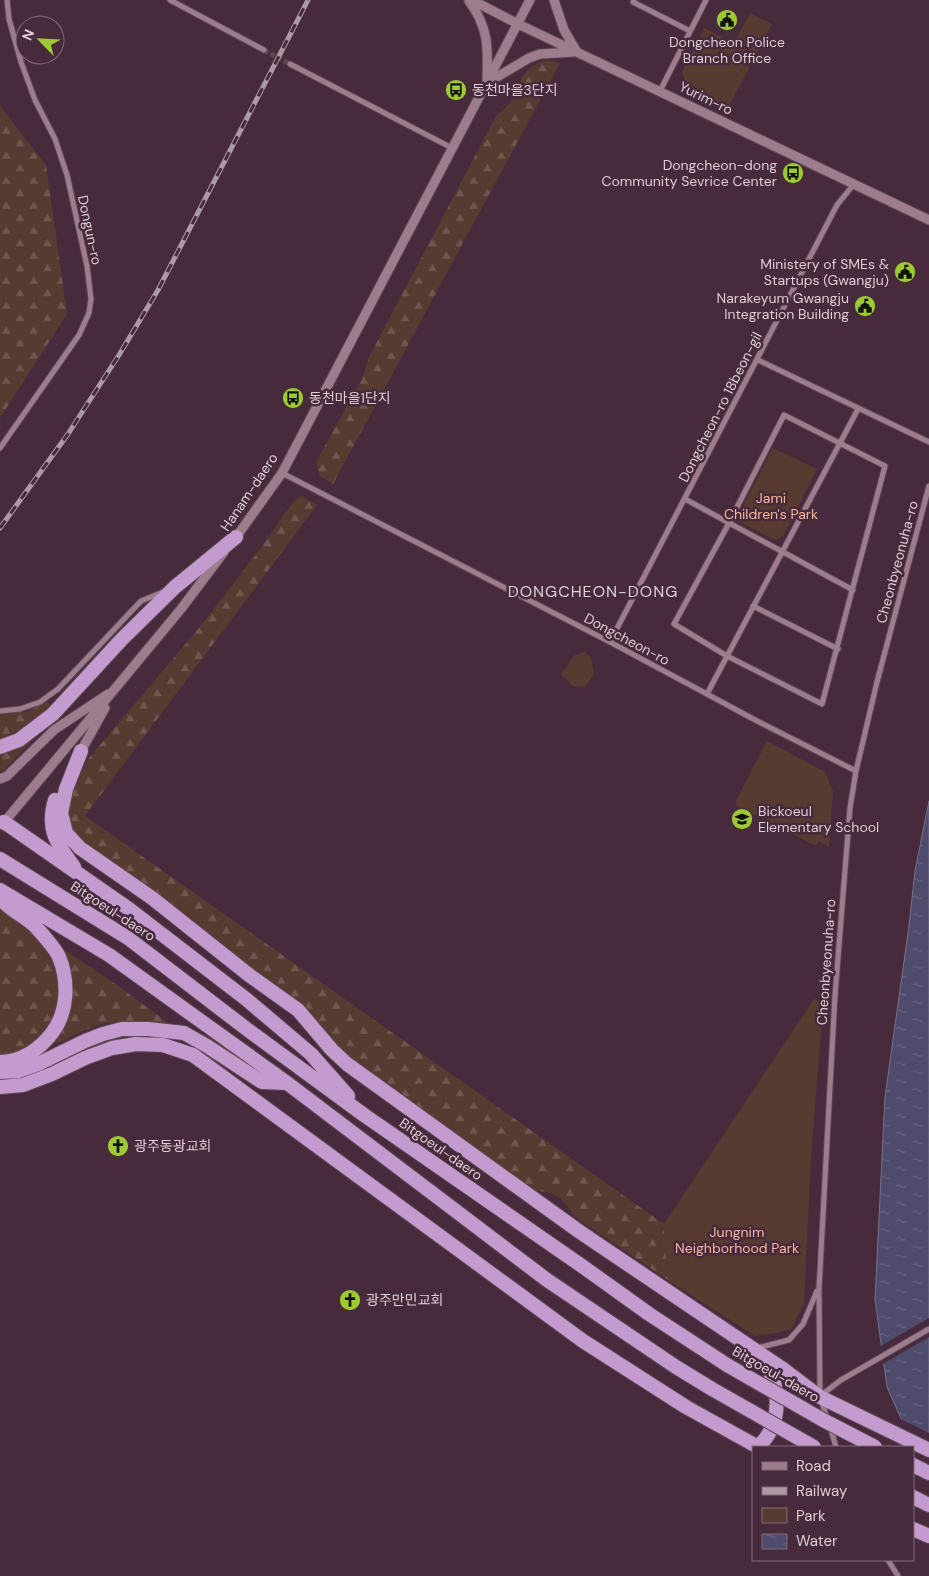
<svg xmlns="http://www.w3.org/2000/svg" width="929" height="1576" font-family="'DM Sans','Noto Sans KR',sans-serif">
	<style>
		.forest { fill: url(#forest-firs) }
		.green { fill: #573b31 }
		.water { fill: url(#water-ripples); stroke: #79728c }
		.pier { fill: #472b3c }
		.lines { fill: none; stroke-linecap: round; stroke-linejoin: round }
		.minor-tunnel { stroke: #5e4353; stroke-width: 5; stroke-dasharray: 5 2.5; stroke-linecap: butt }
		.minor-casing { stroke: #5f4755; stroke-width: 7 }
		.tertiary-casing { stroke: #5f4755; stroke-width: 11 }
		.trunk-casing { stroke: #5f4755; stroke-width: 16 }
		.minor { stroke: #9d7c8e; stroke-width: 5 }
		.tertiary { stroke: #9d7c8e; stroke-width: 9 }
		.trunk { stroke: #c49bce; stroke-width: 14 }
		.rail-casing { stroke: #ae98a5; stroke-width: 5 }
		.rail { stroke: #472b3c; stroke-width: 3; stroke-dasharray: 9; stroke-linecap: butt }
		.trunk-bridge-casing { stroke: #5f4755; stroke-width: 16; stroke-linecap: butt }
		.trunk-bridge { stroke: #c49bce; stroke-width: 14 }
		.labels { text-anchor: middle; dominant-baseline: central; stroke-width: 5; stroke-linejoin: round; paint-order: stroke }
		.poi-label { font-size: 14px; fill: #deccd6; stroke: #472b3c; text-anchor: start }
		.street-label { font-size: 14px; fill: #deccd6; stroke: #472b3c }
		.park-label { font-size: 14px; fill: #f7b59d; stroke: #472b3c }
		.quarter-label { font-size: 16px; letter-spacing: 1px; fill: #deccd6; stroke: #472b3c }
	</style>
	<defs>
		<pattern id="forest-firs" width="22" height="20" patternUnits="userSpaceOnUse" patternTransform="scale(1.25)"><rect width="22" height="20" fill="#573b31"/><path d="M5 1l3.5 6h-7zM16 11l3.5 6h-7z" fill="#6f564e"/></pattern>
		<pattern id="water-ripples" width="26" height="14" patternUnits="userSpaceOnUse" patternTransform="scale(1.25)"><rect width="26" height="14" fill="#4e4b6c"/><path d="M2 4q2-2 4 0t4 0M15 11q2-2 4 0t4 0" fill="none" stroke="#676480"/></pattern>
	</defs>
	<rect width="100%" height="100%" fill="#472b3c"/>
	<path class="forest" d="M 548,60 L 560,63 L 333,484 L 320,476 L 316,462 L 362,379 L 369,357 L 496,116 C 501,112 507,107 510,102 C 523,81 520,67 548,60 Z
		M 0,106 L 46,165 L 67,314 L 0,418 Z
		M 301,496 L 317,505 L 85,816 L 664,1224 L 666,1256 L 674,1284 L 575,1217 C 564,1199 557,1192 536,1191 L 348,1060 L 239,960 L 82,843 L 72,829 L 68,815 L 71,792 L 88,759 L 199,628 L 260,549 L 294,501 Z
		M 47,701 L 51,707 L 36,736 L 4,770 L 0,772 L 0,714 L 27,712 Z
		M 0,907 C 21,922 38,934 53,956 C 58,964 59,977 60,986 C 62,1026 38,1050 0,1057 Z
		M 59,946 L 117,985 L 172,1026 L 125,1021 L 101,1024 L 80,1032 L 59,1043 L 54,1043 L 53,1038 L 61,1027 Z"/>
	<path class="green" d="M 750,13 L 772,24 L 728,108 L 688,88 L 682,72 L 704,28 L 734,43 Z
		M 773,448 L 817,469 L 783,536 L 775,540 L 739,522 L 738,516 Z
		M 585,652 L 591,658 L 594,674 L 585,687 L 573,686 L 561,674 L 575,655 Z
		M 767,741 L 825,772 L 833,791 L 829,847 L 819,841 L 816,846 L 737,806 L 736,801 Z
		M 814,999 L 820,1002 L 823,1007 L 811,1157 L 804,1304 L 791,1329 L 777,1333 L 755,1336 L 674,1284 L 666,1256 L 664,1224 Z"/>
	<path class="water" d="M 929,801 L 929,1481 L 887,1387 L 875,1299 L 885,1097 L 909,926 L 915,871 Z"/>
	<path class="pier" d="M 929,1318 L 929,1337 L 881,1365 L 879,1347 Z
		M 898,1418 L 929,1433 L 929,1483 L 927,1482 L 913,1451 L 913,1447 L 911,1447 Z"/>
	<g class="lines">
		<path class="minor-tunnel" d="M 264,50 L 290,64"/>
		<g class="minor-casing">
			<path id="minor" d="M 170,0 L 264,50
				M 634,0 L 633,2 L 690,31
				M 290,64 L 452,148
				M 660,91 L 706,0
				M 758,360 L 929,442
				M 784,415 L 885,466 L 822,704 L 727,656 L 674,624 L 729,523 Z
				M 0,448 L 79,335 L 89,313 L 91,299 L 87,266 L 67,175 L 55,139 L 35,100 L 21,62 L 9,19 L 7,0
				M 282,473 L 610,642 L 759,722 L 856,771
				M 685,499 L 853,590
				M 753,606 L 838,649
				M 610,642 L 837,205 L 854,184
				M 707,694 L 858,409
				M 0,711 L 20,709 L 40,702 L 58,689 L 141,601 L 163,592
				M 757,1348 L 789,1340 L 803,1324 L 817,1291
				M 820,1396 L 841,1380 L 929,1329
				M 827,1418 L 820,1397 L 819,1289 L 835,995 L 850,808 L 856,771 L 877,682 L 929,486
				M 830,1426 L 836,1447
				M 888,1560 L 898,1576"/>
		</g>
		<g class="tertiary-casing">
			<path id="tertiary" d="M 472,0 L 518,24 L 929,220
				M 554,0 L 564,30 L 577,52
				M 469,1 C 489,28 488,48 487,80
				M 487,83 L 529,58 L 540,54 L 574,52
				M 234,540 L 282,473 L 530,0
				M 81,751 L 105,708
				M 0,779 L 7,776 L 54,730 L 108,694
				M 2,825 L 181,609 L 224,552"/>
		</g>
		<g class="trunk-casing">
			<path id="trunk" d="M 0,747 L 19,740 L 53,714 L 122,639 L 175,587 L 236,537
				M 81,751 L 66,789 L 61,813 L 66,833 L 80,848 L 152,898 L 249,975 L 298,1010 L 332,1050 L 347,1064 L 580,1232 L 783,1369 L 820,1397 L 929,1450
				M 55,800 C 46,829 57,844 74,867
				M 4,822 L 129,909 L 246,999 L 311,1054 L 348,1096
				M 0,859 L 128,938 L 248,1030 L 364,1115 L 582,1266 L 649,1314 L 727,1365
				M 0,890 L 109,955 L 287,1083 L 547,1280 L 676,1367 L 712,1389
				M 0,898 C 9,910 25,916 36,927 C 42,934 56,949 59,957 C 69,981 68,1012 52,1033 C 40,1049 21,1062 0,1062
				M 0,1072 L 19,1071 L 38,1064 L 85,1041 L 103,1034 L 122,1029 L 148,1029 L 184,1033 L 207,1046 L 262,1082 L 287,1083
				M 0,1087 L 23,1085 L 52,1074 L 85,1058 L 112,1048 L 136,1044 L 163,1045 L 193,1055 L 583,1341 L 686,1407 L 758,1447
				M 758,1447 C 784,1423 781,1382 760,1356
				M 913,1465 L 929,1473
				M 913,1497 L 929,1505
				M 913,1529 L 929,1536"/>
		</g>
		<use href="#minor" class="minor"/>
		<use href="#tertiary" class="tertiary"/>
		<use href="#trunk" class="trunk"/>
		<g class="rail-casing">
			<path id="rail" d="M 0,528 L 68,434 L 119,355 L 158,290 L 308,0"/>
		</g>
		<use href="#rail" class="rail"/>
		<g class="trunk-bridge-casing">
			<path id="trunk-bridge" d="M 727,1365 L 823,1420 L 875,1447
				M 712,1389 L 814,1447"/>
		</g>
		<use href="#trunk-bridge" class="trunk-bridge"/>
	</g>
	<defs>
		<g id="civic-disc" transform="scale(1.125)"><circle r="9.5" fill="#9dca31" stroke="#472b3c"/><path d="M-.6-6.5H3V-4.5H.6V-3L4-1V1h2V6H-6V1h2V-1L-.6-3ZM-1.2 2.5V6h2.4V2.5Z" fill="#111"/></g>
		<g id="bus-disc" transform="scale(1.125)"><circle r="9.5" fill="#9dca31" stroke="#472b3c"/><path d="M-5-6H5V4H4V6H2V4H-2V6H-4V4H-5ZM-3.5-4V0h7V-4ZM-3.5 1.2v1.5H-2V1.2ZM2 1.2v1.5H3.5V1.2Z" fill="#111"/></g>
		<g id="school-disc" transform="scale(1.125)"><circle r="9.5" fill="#9dca31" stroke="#472b3c"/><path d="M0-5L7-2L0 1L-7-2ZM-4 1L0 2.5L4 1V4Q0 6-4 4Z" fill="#111"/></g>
		<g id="church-disc" transform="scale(1.125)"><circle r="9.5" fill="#9dca31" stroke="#472b3c"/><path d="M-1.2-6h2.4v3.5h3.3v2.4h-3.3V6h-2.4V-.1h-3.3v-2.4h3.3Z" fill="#111"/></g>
	</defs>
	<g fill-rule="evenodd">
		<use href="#civic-disc" x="727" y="20"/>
		<use href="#bus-disc" x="456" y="90"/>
		<use href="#bus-disc" x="793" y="173"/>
		<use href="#civic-disc" x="905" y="272"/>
		<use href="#civic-disc" x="865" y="306"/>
		<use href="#bus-disc" x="293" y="398"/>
		<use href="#school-disc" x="742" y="819"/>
		<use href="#church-disc" x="118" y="1146"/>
		<use href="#church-disc" x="350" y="1300"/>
	</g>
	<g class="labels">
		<g class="poi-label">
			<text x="727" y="42" text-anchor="middle">Dongcheon Police<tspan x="727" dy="16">Branch Office</tspan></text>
			<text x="472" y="90">동천마을3단지</text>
			<text x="777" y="165" text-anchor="end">Dongcheon-dong<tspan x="777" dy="16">Community Sevrice Center</tspan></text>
			<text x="889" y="264" text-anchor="end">Ministery of SMEs &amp;<tspan x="889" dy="16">Startups (Gwangju)</tspan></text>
			<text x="849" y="298" text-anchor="end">Narakeyum Gwangju<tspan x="849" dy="16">Integration Building</tspan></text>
			<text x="309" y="398">동천마을1단지</text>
			<text x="758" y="811">Bickoeul<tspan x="758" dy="16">Elementary School</tspan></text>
			<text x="134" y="1146">광주동광교회</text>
			<text x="366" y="1300">광주만민교회</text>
		</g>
		<g class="street-label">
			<text transform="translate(706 98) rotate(26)">Yurim-ro</text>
			<text transform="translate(90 230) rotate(78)">Dongun-ro</text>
			<text transform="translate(720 407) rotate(-63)">Dongcheon-ro 18beon-gil</text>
			<text transform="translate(249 492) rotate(-56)">Hanam-daero</text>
			<text transform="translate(897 562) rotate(-75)">Cheonbyeonuha-ro</text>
			<text transform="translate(627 639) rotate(28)">Dongcheon-ro</text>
			<text transform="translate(113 911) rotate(33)">Bitgoeul-daero</text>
			<text transform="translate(826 962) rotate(-86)">Cheonbyeonuha-ro</text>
			<text transform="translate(441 1149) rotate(35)">Bitgoeul-daero</text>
			<text transform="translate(776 1374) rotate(30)">Bitgoeul-daero</text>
		</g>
		<g class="park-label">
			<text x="771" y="498">Jami<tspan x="771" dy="16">Children's Park</tspan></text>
			<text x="737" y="1232">Jungnim<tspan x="737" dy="16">Neighborhood Park</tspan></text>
		</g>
		<g class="quarter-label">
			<text x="593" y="591">DONGCHEON-DONG</text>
		</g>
	</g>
	<rect x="752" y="1446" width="162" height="115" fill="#472b3c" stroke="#836b7a"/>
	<rect x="762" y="1462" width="25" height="8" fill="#9d7c8e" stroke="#836b7a"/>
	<text x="796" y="1471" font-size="15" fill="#deccd6">Road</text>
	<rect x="762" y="1487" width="25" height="8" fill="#ae98a5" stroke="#836b7a"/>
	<text x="796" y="1496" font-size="15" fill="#deccd6">Railway</text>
	<rect x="762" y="1508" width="25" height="15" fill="#573b31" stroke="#836b7a"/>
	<text x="796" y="1521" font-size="15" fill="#deccd6">Park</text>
	<rect x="762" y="1534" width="25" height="15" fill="url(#water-ripples)" stroke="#836b7a"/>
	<text x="796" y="1546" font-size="15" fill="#deccd6">Water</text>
	<g transform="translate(40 40) rotate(294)"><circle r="24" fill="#472b3c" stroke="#836b7a"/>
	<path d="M0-4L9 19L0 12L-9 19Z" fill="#9dca31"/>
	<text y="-8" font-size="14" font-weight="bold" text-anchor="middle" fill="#deccd6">N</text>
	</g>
</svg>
